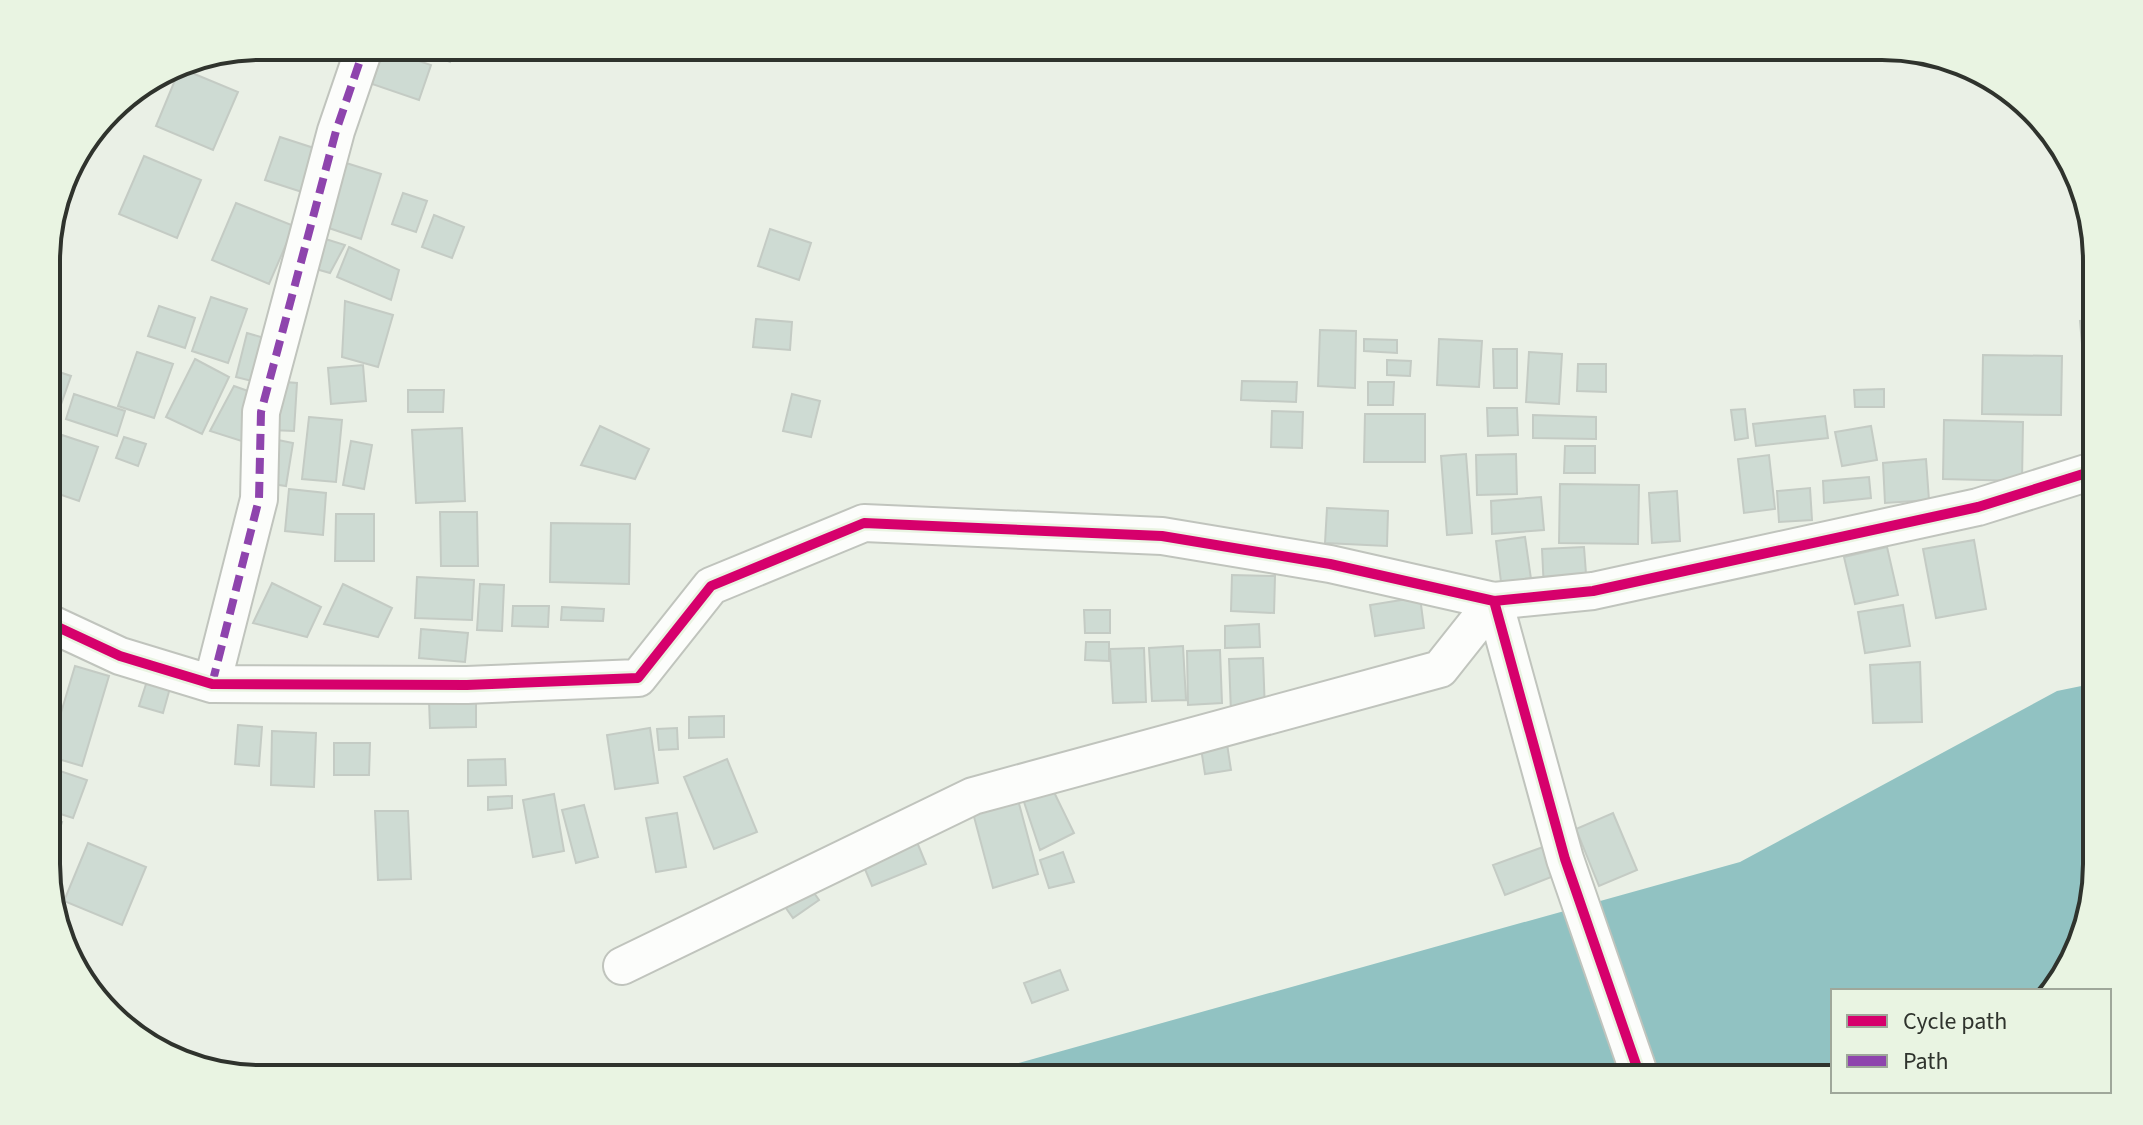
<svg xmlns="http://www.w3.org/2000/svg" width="2143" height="1125" font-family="'Source Sans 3',sans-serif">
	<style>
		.water { fill: #91c2c2 }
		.building { fill: #cedbd3; stroke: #c4cbc4; stroke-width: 2 }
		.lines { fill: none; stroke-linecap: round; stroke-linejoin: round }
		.street-casing { stroke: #c0c4bd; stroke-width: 40 }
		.street { stroke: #fcfdfb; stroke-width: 36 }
		.quiet { stroke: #8e44ad; stroke-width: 8; stroke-dasharray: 16 8; stroke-linecap: butt }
		.cycleway-casing { stroke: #e9f4e2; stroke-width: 15 }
		.cycleway { stroke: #d6006c; stroke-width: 10 }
		.rim { fill: none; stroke: #2f332d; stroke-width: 4 }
	</style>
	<rect width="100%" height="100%" fill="#eaf0e6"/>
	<path class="water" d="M 2096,683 L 2097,864 L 2075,959 L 2047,991 L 1833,991 L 1833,1079 L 961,1079 L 1740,862 L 2057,691 Z"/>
	<path class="building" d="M 411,46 L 455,46 L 450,62 Z
		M 384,49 L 431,65 L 419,100 L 372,84 Z
		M 180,68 L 238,92 L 213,150 L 156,126 Z
		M 280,137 L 320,150 L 305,193 L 265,180 Z
		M 144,156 L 201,180 L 177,238 L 119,214 Z
		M 343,162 L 381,174 L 361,239 L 323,226 Z
		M 403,193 L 427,201 L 416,232 L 392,224 Z
		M 236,203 L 294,226 L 269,284 L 212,260 Z
		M 434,215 L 464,227 L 452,258 L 422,247 Z
		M 770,229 L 811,243 L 799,280 L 758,266 Z
		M 319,237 L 345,245 L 330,273 L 309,267 Z
		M 349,247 L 399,270 L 391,300 L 337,277 Z
		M 211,297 L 247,309 L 228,363 L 192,351 Z
		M 345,301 L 393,315 L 378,367 L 342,357 Z
		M 159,306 L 195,318 L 185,348 L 148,336 Z
		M 756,319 L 792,322 L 790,350 L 753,347 Z
		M 2095,320 L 2096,389 L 2086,390 L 2080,321 Z
		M 1320,330 L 1356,331 L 1355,388 L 1318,386 Z
		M 247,333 L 271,340 L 260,383 L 236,377 Z
		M 1364,339 L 1397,340 L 1397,353 L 1364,351 Z
		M 1439,339 L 1482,341 L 1479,387 L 1437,385 Z
		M 1493,349 L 1517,349 L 1517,388 L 1494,388 Z
		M 137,352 L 173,364 L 154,418 L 118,406 Z
		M 1529,352 L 1562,354 L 1559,404 L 1526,402 Z
		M 1983,355 L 2062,356 L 2061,415 L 1982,414 Z
		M 195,359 L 229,377 L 202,434 L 166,417 Z
		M 1387,360 L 1411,361 L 1410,376 L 1387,375 Z
		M 1578,364 L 1606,364 L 1606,392 L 1577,391 Z
		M 363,365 L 366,401 L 331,404 L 328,368 Z
		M 47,368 L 71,376 L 52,430 L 47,429 Z
		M 273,381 L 297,383 L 294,431 L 270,430 Z
		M 1242,381 L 1297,382 L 1296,402 L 1241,400 Z
		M 1368,382 L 1394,382 L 1393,405 L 1368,405 Z
		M 234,386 L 262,396 L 248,443 L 210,431 Z
		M 1884,389 L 1884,407 L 1855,407 L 1854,390 Z
		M 408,390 L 444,390 L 443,412 L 408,412 Z
		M 74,394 L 125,411 L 117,436 L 66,419 Z
		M 792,394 L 820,401 L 811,437 L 783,431 Z
		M 1487,408 L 1517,408 L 1518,435 L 1488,436 Z
		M 1745,409 L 1748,438 L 1735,440 L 1731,410 Z
		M 1272,411 L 1303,412 L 1302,448 L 1271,447 Z
		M 1365,414 L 1425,414 L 1425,462 L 1364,462 Z
		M 1533,415 L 1596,417 L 1596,439 L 1533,438 Z
		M 1825,416 L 1828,438 L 1756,446 L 1753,424 Z
		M 309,417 L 342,420 L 336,482 L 302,479 Z
		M 1944,420 L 2023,422 L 2022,481 L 1943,479 Z
		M 600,426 L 649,449 L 635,479 L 581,465 Z
		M 1871,426 L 1877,460 L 1842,466 L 1835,432 Z
		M 462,428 L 465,501 L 416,503 L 412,430 Z
		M 62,435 L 98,447 L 79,501 L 47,490 L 47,478 Z
		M 124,437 L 146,444 L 138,466 L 116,458 Z
		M 273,439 L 293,443 L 286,486 L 265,483 Z
		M 351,441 L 372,445 L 364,489 L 343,485 Z
		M 1565,446 L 1595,446 L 1595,473 L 1564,473 Z
		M 1466,454 L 1472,533 L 1447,535 L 1441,456 Z
		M 1516,454 L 1517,494 L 1477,495 L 1476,455 Z
		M 1769,455 L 1775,509 L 1744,513 L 1738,459 Z
		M 1926,459 L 1929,500 L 1885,503 L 1883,463 Z
		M 1869,477 L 1871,498 L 1824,503 L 1823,481 Z
		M 1560,484 L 1639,485 L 1638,544 L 1559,543 Z
		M 1810,488 L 1812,520 L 1779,522 L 1777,491 Z
		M 289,489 L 326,493 L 323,535 L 285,531 Z
		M 1677,491 L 1680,541 L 1652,543 L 1649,493 Z
		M 1541,497 L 1544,530 L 1492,534 L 1491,501 Z
		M 1327,508 L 1388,511 L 1387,546 L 1325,543 Z
		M 440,512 L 477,512 L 478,566 L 441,566 Z
		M 336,514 L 374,514 L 374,561 L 335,561 Z
		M 551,523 L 630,524 L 629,584 L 550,582 Z
		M 1525,537 L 1532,586 L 1502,590 L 1496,541 Z
		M 1974,540 L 1986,609 L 1936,618 L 1923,549 Z
		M 1584,547 L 1587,587 L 1544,590 L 1542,549 Z
		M 1887,547 L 1898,595 L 1855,604 L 1844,557 Z
		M 1232,575 L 1275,576 L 1274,613 L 1231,611 Z
		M 417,577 L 474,580 L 472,620 L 415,618 Z
		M 272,583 L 321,607 L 307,637 L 253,623 Z
		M 343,584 L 392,608 L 378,637 L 324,624 Z
		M 480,584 L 504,585 L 502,631 L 477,630 Z
		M 1420,597 L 1424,628 L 1375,636 L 1370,605 Z
		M 1903,605 L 1910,646 L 1865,653 L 1858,612 Z
		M 513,606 L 549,606 L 548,627 L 512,626 Z
		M 562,607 L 604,609 L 603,621 L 561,620 Z
		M 1084,610 L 1110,610 L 1110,633 L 1085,633 Z
		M 1259,624 L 1260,647 L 1225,648 L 1225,626 Z
		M 421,629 L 468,633 L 465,662 L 419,658 Z
		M 1086,642 L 1109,642 L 1109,661 L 1085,660 Z
		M 1183,646 L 1186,700 L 1152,701 L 1149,648 Z
		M 1144,648 L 1146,702 L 1113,703 L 1110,649 Z
		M 1220,650 L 1222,703 L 1188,705 L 1187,651 Z
		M 1263,658 L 1265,711 L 1231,713 L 1229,659 Z
		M 1920,662 L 1922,722 L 1873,723 L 1870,665 Z
		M 75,666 L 109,676 L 82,766 L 48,756 Z
		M 147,681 L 170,688 L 163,713 L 139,706 Z
		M 476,699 L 476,727 L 430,728 L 429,700 Z
		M 724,716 L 724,737 L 689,738 L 689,717 Z
		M 238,725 L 262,727 L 259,766 L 235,764 Z
		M 650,728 L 658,783 L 615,789 L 607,735 Z
		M 677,728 L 678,749 L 659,750 L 657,729 Z
		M 272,731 L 316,733 L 314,787 L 271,785 Z
		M 1225,731 L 1231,770 L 1205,774 L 1199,735 Z
		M 334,743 L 370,743 L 369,775 L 334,775 Z
		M 505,759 L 506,785 L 468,786 L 468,760 Z
		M 727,759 L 757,832 L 714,849 L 684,777 Z
		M 48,767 L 87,780 L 73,818 L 48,810 Z
		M 1051,786 L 1074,833 L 1040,850 L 1024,802 Z
		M 554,794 L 564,851 L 533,857 L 523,800 Z
		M 512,796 L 512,808 L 488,810 L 488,797 Z
		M 1018,800 L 1038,874 L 993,888 L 973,813 Z
		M 584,805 L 598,857 L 576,863 L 562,810 Z
		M 375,811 L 408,811 L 411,879 L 378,880 Z
		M 677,813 L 686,867 L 656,872 L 646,818 Z
		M 905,813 L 926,864 L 872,886 L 851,836 Z
		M 1613,813 L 1637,870 L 1599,886 L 1576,829 Z
		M 48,818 L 62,822 L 52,855 L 48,854 Z
		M 88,843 L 146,867 L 122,925 L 64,901 Z
		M 1543,847 L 1554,876 L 1505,895 L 1493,865 Z
		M 1063,852 L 1074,882 L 1049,888 L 1040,860 Z
		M 795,866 L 819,900 L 793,918 L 769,884 Z
		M 1060,970 L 1068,990 L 1032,1003 L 1024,983 Z"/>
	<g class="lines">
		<g class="street-casing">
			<path id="street" d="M 1494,601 L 1565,859 L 1641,1079
				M 47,622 L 120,656 L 212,684 L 467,685 L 638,678 L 711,586 L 864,523 L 1162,536 L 1330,564 L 1494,601 L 1593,591 L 1978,507 L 2096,470
				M 212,684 L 259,499 L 261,412 L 336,131 L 365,46
				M 622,966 L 973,796 L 1440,669 L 1494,601"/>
		</g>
		<use href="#street" class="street"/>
		<path class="quiet" d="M 212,684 L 259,499 L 261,412 L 336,131 L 365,46"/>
		<g class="cycleway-casing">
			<path id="cycleway" d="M 1494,601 L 1565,859 L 1641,1079
				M 47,622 L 120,656 L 212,684 L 467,685 L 638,678 L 711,586 L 864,523 L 1162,536 L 1330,564 L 1494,601 L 1593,591 L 1978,507 L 2096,470"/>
		</g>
		<use href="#cycleway" class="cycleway"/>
	</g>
	<path d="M0 0H2143V1125H0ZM261 60H1882A201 201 0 0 1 2083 261V864A201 201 0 0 1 1882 1065H261A201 201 0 0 1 60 864V261A201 201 0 0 1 261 60Z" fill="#e9f4e2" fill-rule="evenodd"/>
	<path class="rim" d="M261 60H1882A201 201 0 0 1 2083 261V864A201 201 0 0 1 1882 1065H261A201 201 0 0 1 60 864V261A201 201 0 0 1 261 60Z"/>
	<rect x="1831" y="989" width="280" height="104" fill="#e9f4e2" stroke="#9fa79a" stroke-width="2"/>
	<rect x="1847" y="1015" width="40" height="12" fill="#d6006c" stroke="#9fa79a" stroke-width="2"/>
	<text x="1903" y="1029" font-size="24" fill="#2f332d">Cycle path</text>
	<rect x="1847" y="1055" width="40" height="12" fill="#8e44ad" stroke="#9fa79a" stroke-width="2"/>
	<text x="1903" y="1069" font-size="24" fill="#2f332d">Path</text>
</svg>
